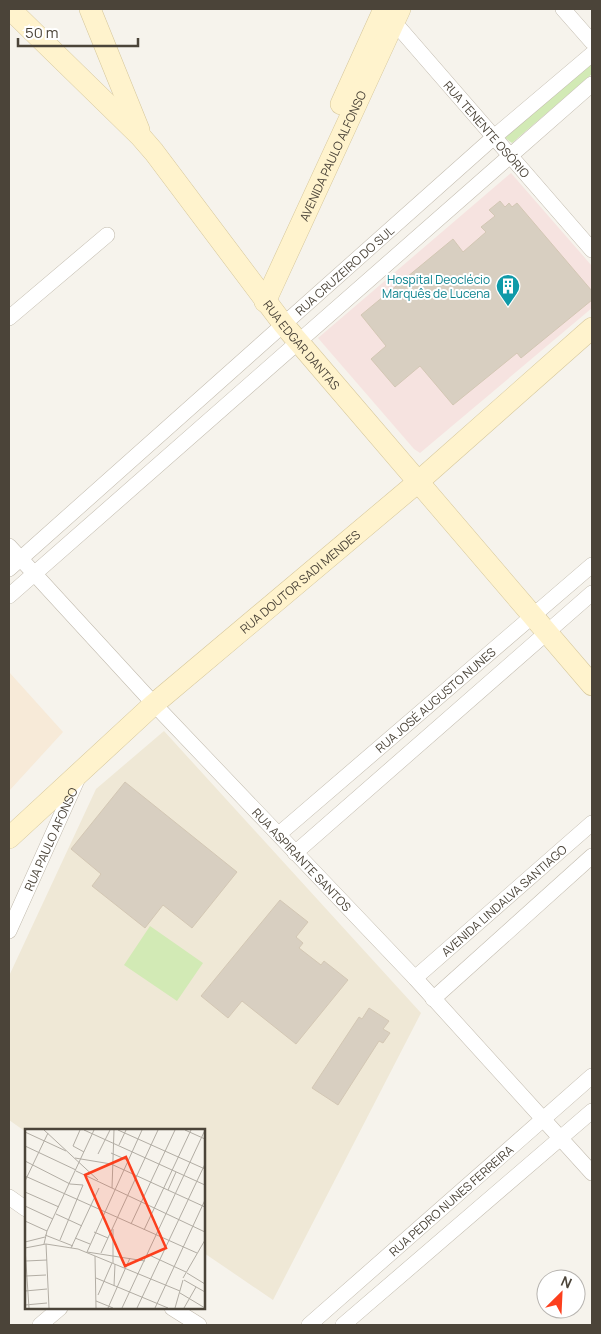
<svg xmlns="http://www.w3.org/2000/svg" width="601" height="1334" font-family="Manrope,sans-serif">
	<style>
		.commercial { fill: #f7ead8 }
		.education { fill: #efe8d6 }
		.medical { fill: #f6e3e0 }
		.green { fill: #d2eab5 }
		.building { fill: #d8cfc1; stroke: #d3c7b4 }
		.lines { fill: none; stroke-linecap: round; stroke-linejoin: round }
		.street-casing { stroke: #c2bbae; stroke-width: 16 }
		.secondary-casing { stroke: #d6c79b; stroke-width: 22 }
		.street { stroke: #fff; stroke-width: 15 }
		.secondary { stroke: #fff3cd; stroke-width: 21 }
		.labels { text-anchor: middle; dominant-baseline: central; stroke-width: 4; stroke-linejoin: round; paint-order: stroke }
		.street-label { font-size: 12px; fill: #4b4439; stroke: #fff }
		.culture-label { font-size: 12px; fill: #0d838f; stroke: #fff; text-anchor: end }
		.inset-road { fill: none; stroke: #b2ada4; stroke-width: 1 }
		.view { fill: #fc3f1d; fill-opacity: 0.15; stroke: #fc3f1d; stroke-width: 2.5 }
		.inset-edge { fill: none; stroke: #4b4439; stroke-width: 2.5 }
	</style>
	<rect width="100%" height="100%" fill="#f6f3ec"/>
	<path class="commercial" d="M 9,672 L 63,732 L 9,791 Z"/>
	<path class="education" d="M 164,731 L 421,1013 L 273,1300 L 204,1253 L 204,1130 L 26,1130 L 26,1132 L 9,1120 L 9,976 L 96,789 Z"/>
	<path class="medical" d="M 511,173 L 592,266 L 592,308 L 420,453 L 414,449 L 318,338 Z"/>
	<path class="green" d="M 592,62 L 592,74 L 512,143 L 505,138 L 538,107 Z
		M 150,926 L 203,963 L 177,1001 L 124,965 Z"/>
	<path class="building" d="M 500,201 L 505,207 L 509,203 L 512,207 L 517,203 L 592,291 L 592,300 L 521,358 L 517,353 L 453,405 L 420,366 L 395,387 L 371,359 L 386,346 L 361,315 L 453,239 L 463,252 L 486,232 L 481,227 L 495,216 L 489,210 Z
		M 125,782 L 237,872 L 192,928 L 163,905 L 145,928 L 92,886 L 101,874 L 71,849 Z
		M 280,900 L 308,922 L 296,937 L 303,943 L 299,948 L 321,965 L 324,961 L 348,980 L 296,1044 L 242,1001 L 228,1018 L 201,996 Z
		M 369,1008 L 389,1021 L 383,1029 L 390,1033 L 383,1043 L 379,1041 L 338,1105 L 312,1088 L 359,1017 L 362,1019 Z"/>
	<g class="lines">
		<g class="street-casing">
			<g id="street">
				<path d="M 563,9 L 592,42"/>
				<path id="s1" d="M 388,15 L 592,250"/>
				<path d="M 9,318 L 107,235"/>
				<path id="s2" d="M 9,546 L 154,704 L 415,978 L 592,1173"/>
				<path id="s3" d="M 9,569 L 494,137 L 592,54"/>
				<path d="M 9,596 L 592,84"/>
				<path id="s4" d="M 279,834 L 592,565"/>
				<path d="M 295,853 L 592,593"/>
				<path id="s5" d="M 9,931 L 77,780"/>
				<path id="s6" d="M 415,978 L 592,823"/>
				<path d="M 433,999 L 592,856"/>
				<path d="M 9,1197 L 26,1209"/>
				<path d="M 172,1308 L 199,1325"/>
				<path d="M 40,1325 L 60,1308"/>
				<path id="s7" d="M 309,1325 L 592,1076"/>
				<path d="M 343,1325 L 592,1111"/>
			</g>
		</g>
		<g class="secondary-casing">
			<g id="secondary">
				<path id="s8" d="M 10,9 L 141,137 L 154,152 L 284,325 L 592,685"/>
				<path d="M 90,9 L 139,130"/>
				<path d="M 341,104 L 384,9"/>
				<path id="s9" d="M 265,302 L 400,9"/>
				<path id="s10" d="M 9,838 L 154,704 L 418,482 L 592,328"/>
			</g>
		</g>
		<use href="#street" class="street"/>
		<use href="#secondary" class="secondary"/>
	</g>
	<defs>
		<g id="building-pin" transform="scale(1.25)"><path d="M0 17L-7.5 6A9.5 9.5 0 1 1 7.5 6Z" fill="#0f9aa8" stroke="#fff"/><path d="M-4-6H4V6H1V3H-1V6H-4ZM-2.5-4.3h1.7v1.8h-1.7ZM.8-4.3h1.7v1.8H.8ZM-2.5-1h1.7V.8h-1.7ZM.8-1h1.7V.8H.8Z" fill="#fff"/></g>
	</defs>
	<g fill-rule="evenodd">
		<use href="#building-pin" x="508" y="286"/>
	</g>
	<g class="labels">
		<g class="street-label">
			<text stroke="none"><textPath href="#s1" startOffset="151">RUA TENENTE OSÓRIO</textPath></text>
			<text stroke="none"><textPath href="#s9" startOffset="161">AVENIDA PAULO ALFONSO</textPath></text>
			<text stroke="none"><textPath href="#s3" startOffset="449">RUA CRUZEIRO DO SUL</textPath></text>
			<text stroke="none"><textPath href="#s8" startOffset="446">RUA EDGAR DANTAS</textPath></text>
			<text stroke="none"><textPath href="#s10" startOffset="388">RUA DOUTOR SADI MENDES</textPath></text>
			<text stroke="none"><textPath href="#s4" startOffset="206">RUA JOSÉ AUGUSTO NUNES</textPath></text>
			<text stroke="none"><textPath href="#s5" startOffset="101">RUA PAULO AFONSO</textPath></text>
			<text stroke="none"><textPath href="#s2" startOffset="429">RUA ASPIRANTE SANTOS</textPath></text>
			<text stroke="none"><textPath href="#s6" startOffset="118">AVENIDA LINDALVA SANTIAGO</textPath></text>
			<text stroke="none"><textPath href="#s7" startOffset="189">RUA PEDRO NUNES FERREIRA</textPath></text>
		</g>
		<g class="culture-label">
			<text x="490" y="279">Hospital Deoclécio<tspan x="490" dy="14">Marquês de Lucena</tspan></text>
		</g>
	</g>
	<g transform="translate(25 1129)">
		<rect width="180" height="180" fill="#f6f3ec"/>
		<path class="inset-road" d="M 19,1 L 73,51M 55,1 L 48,17 L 59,23M 59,1 L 180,56M 93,1 L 180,40M 160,1 L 180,10M 0,3 L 41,22M 94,16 L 101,1M 0,17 L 51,41M 86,24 L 102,31M 73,25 L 85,1M 50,29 L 86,35 L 180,78M 0,32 L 45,55 L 58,56 L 35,111M 51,42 L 180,103M 0,47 L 172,124M 0,52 L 23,4M 87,59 L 89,1M 143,61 L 151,43M 0,63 L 34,78M 0,77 L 28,90M 31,85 L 57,97M 0,92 L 22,102M 106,95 L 150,1M 119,101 L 166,1M 69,103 L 83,109M 20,106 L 48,117M 50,109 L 65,115M 0,113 L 20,108M 19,115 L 22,102 L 69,1M 21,115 L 24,179M 0,119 L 4,179M 0,119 L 21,115 L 53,120 L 155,162M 46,119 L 74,59M 62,123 L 117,1M 62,123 L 120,132M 76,124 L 133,1M 122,125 L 161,143M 70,127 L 71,179M 1,132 L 22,131M 88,134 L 88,100M 162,144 L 180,155M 1,147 L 21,146M 71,149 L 143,179M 158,149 L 180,111M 159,151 L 180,163M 89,157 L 90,135M 0,162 L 22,160M 155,164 L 180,179M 73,166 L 87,134M 71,172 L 88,179M 0,176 L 22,174M 83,179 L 105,129M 97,179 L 180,1M 112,179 L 180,35M 130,179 L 180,71M 150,179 L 158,151M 159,179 L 171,158"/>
		<path class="view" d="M 101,28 L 141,119 L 100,137 L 60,46 Z"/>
		<rect width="180" height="180" class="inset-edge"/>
	</g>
	<rect width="601" height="1334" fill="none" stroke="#4b4439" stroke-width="20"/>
	<g transform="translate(561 1294) rotate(24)"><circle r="24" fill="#ffffff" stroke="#b7b4b0"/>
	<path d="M0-4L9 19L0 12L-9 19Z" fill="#fc3f1d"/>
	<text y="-8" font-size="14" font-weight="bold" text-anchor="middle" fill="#4b4439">N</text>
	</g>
	<path d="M18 38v8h120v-8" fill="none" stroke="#4b4439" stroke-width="2.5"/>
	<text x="25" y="38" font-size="15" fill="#4b4439" stroke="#ffffff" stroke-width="4" paint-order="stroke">50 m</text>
</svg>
